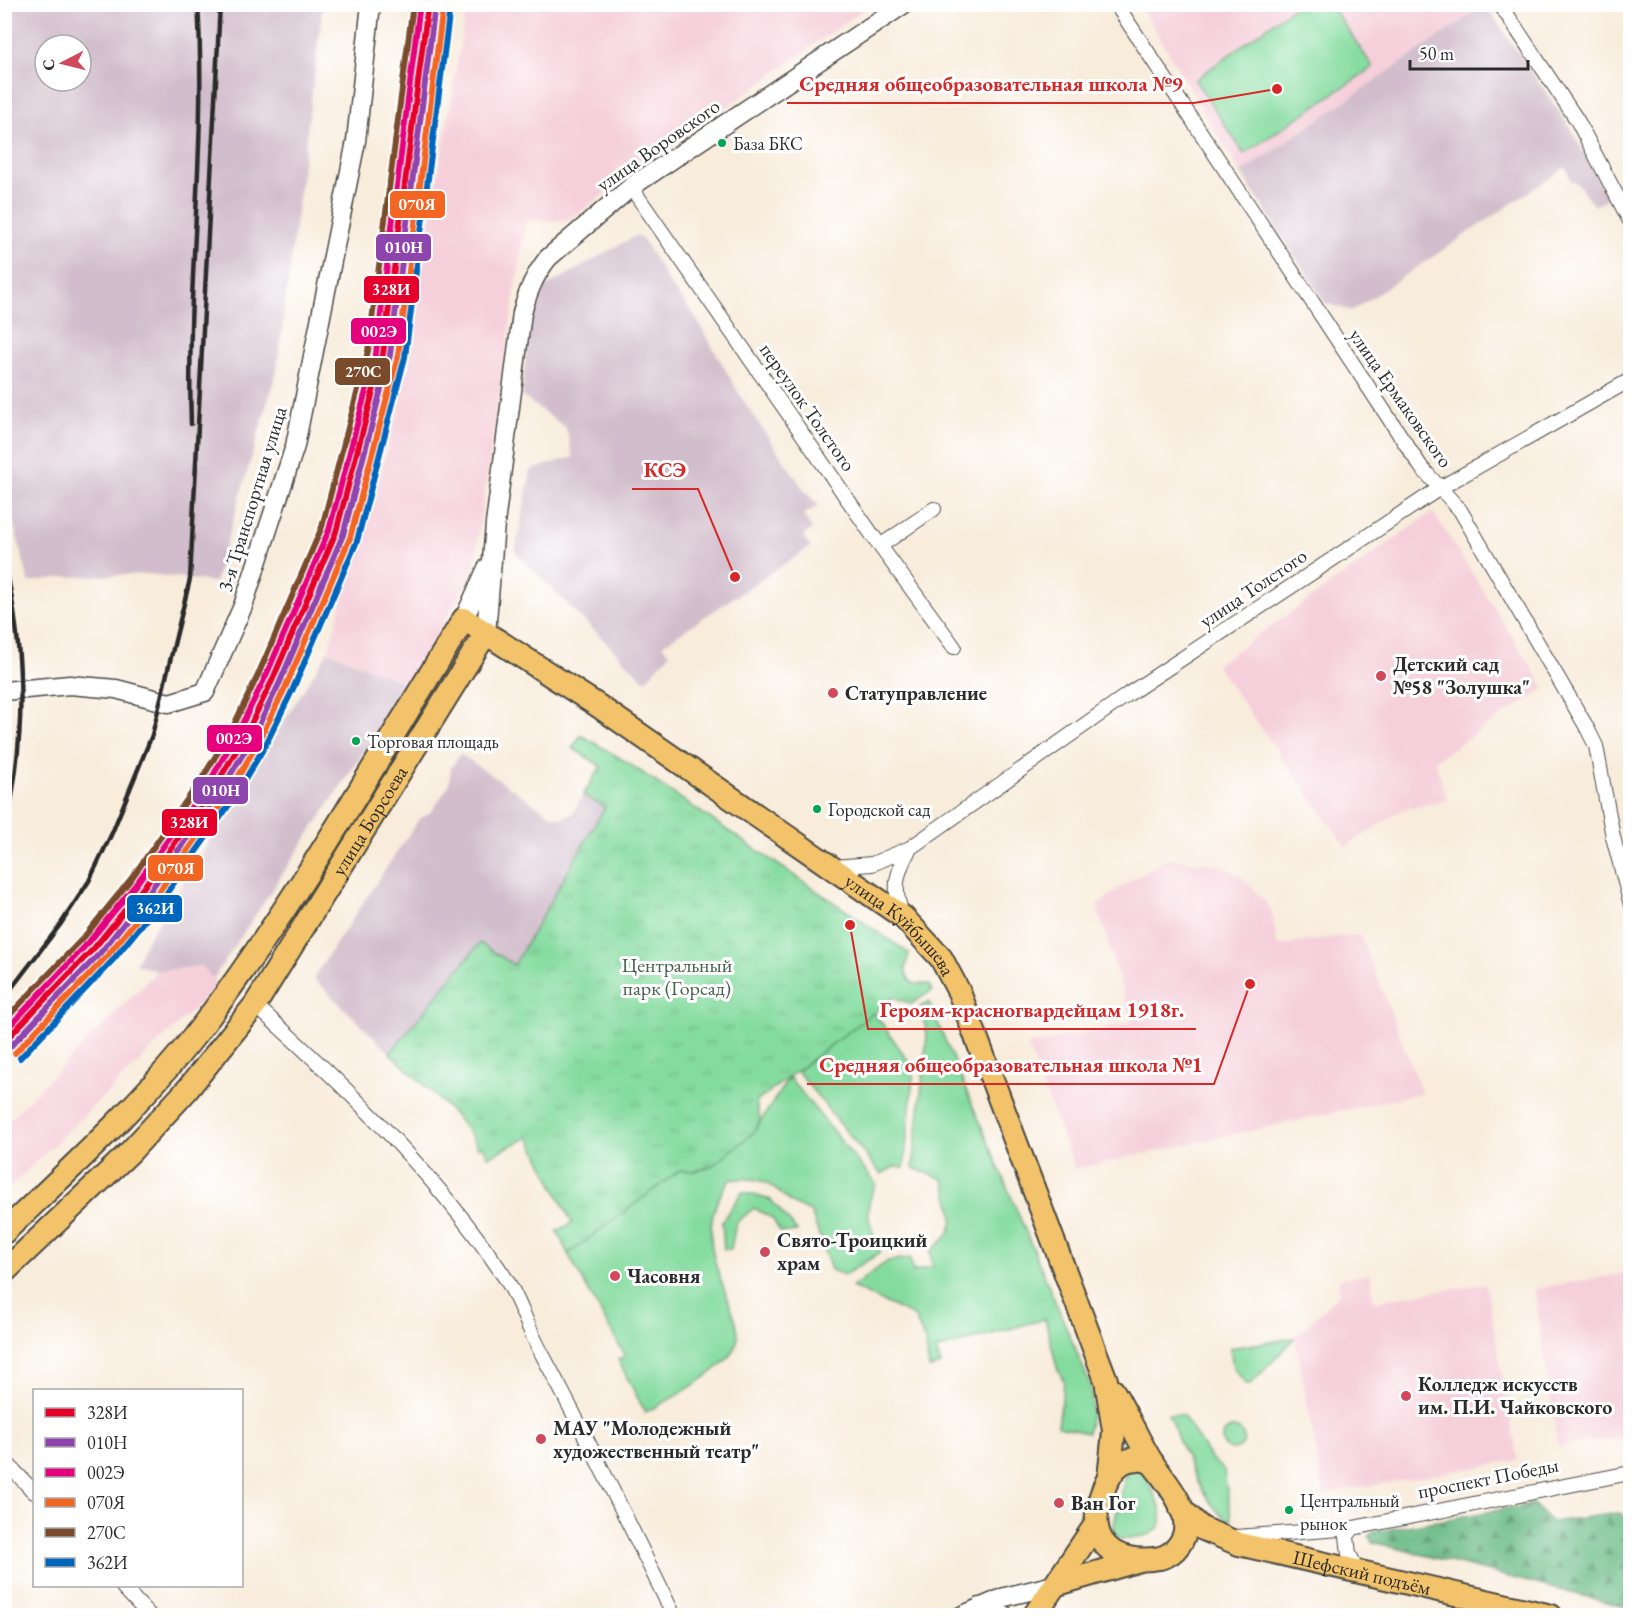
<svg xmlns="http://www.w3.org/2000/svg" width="1635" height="1620" font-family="'EB Garamond',serif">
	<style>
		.built { fill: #f5cfda }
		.industrial { fill: #d1bdcb; fill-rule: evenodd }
		.grass { fill: #84db9f; stroke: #588365; stroke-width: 1.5 }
		.forest { fill: url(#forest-firs); stroke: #4b7358; stroke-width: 1.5 }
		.park { fill: url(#park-tufts); stroke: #588365; stroke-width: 1.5 }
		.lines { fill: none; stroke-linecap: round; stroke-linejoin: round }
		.minor-casing { stroke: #4a4845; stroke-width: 16 }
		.tertiary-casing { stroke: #4a4845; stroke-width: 21 }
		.primary-casing { stroke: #4a4845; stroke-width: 26 }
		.minor { stroke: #fff; stroke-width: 14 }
		.tertiary { stroke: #fff; stroke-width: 18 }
		.primary { stroke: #f2c36a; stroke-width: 22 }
		.rail { stroke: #2b2b2b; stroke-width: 4.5 }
		.rail-1-casing { stroke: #fff; stroke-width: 10 }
		.rail-2-casing { stroke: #fff; stroke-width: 10 }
		.rail-3-casing { stroke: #fff; stroke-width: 10 }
		.rail-4-casing { stroke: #fff; stroke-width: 10 }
		.rail-5-casing { stroke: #fff; stroke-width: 10 }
		.rail-6-casing { stroke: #fff; stroke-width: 10 }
		.rail-1 { stroke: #e4002b; stroke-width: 6 }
		.rail-2 { stroke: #8e44ad; stroke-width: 6 }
		.rail-3 { stroke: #e5007d; stroke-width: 6 }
		.rail-4 { stroke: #f26522; stroke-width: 6 }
		.rail-5 { stroke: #7a4b2a; stroke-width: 6 }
		.rail-6 { stroke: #0065bd; stroke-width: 6 }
		.bus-dot { fill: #00a651; stroke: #fff; stroke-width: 2 }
		.poi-dot { fill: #d1495b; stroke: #fff; stroke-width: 2 }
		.labels { text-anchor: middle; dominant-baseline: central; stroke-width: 6; stroke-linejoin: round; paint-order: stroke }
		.bus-label { font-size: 18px; fill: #2b2b2b; stroke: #fff; text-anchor: start }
		.street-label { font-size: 20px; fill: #2b2b2b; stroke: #fff }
		.poi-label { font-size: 20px; font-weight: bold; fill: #2b2b2b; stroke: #fff; text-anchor: start }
		.park-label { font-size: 20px; fill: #46604e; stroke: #fff }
		.leader { fill: none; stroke: #d62828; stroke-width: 2 }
		.callout-dot { fill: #d62828; stroke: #fff; stroke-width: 2 }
		.callout-label { font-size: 21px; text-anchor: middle; font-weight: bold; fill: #d62828; stroke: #fff; stroke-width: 6; stroke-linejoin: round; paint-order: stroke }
		.line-badge { stroke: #fff; stroke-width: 2 }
		.badge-label { font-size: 16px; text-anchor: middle; font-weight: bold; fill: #fff }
	</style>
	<defs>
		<pattern id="forest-firs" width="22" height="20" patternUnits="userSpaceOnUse" patternTransform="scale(1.5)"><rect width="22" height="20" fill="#6bbb86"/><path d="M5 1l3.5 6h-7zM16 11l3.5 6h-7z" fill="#58986e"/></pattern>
		<pattern id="park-tufts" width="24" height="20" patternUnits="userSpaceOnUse" patternTransform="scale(1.5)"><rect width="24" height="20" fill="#84db9f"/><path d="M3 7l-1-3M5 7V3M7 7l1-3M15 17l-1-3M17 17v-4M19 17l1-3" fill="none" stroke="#72bc89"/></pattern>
	</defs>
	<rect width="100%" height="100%" fill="#fff"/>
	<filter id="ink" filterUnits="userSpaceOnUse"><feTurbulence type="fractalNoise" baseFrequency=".0167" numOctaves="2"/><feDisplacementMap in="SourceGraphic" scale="12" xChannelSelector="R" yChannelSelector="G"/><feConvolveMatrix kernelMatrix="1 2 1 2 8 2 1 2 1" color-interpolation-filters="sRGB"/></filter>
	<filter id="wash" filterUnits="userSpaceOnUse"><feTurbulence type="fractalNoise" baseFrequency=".008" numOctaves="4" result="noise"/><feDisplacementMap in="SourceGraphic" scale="24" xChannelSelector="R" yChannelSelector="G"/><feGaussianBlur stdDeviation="1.35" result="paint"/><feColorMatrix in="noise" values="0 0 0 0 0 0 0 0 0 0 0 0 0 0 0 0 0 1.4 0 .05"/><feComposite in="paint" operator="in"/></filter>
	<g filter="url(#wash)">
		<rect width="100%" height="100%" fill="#f8ecdb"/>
		<path class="built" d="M 467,5 L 870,5 L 567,221 L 526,221 L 473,572 L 408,685 L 328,651 L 398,412 Z
			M 1140,5 L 1485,5 L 1241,173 Z
			M 1433,512 L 1545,688 L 1435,760 L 1447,800 L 1401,810 L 1346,847 L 1216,665 Z
			M 1168,858 L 1221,865 L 1242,877 L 1271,908 L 1277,946 L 1342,936 L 1361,936 L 1422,1093 L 1075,1169 L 1027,1045 L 1132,1022 L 1097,906 L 1119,888 Z
			M 203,966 L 218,985 L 10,1187 L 5,1181 L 5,1124 L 157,971 Z
			M 1630,1272 L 1630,1436 L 1558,1447 L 1534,1289 Z
			M 1370,1274 L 1374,1301 L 1486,1284 L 1518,1460 L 1324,1494 L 1295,1338 L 1339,1294 L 1338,1279 Z"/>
		<path class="industrial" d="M 4,5 L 323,5 L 277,370 L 215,582 L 149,574 L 64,577 L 29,582 L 4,487 ZM 45,45 L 81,45 L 81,81 L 45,81 Z
			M 1485,5 L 1570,127 L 1608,198 L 1594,206 L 1579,185 L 1571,181 L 1566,167 L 1352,311 L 1325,303 L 1241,173 Z
			M 637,235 L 643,240 L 671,286 L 694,315 L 743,400 L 806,493 L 819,505 L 803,515 L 812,529 L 803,536 L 810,547 L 662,645 L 670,654 L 645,681 L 515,552 L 531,470 L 573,457 L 566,428 L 522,396 L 531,295 Z
			M 328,651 L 408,685 L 213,979 L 202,966 L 157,971 L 135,964 L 149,937 Z
			M 460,754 L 551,815 L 562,818 L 572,814 L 583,795 L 605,807 L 514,965 L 480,943 L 390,1053 L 313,978 L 419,819 L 432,811 L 449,785 L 451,768 Z"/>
		<path class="grass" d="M 1297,5 L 1331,5 L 1373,67 L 1244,154 L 1195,80 Z
			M 929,1002 L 1090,1384 L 1092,1405 L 1088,1433 L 1058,1426 L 1064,1381 L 1057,1368 L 1045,1319 L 936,1350 L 941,1365 L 929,1368 L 925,1341 L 914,1316 L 852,1287 L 888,1261 L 910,1258 L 913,1272 L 933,1266 L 930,1251 C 963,1228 953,1213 943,1179 L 913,1168 L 927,1036 L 921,1006 Z
			M 874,1012 L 914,1069 L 904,1168 L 894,1167 L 881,1174 L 797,1071 Z
			M 789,1077 L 876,1184 C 861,1214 871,1224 880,1253 L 844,1275 L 831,1270 L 811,1212 C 775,1201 778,1172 730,1180 C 697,1223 713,1260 730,1305 C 735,1318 741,1332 736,1345 C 729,1368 667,1402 645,1412 L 618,1360 L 625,1356 L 568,1254 L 680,1170 L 695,1171 L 712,1166 L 753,1133 Z
			M 742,1192 L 771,1200 L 797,1231 L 781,1233 L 772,1218 L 754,1208 L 736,1223 L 731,1249 L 724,1249 L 722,1221 Z
			M 1295,1338 L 1253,1382 L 1247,1385 L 1233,1367 L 1230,1348 Z
			M 1168,1414 L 1183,1415 L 1209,1456 L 1224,1471 L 1232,1523 C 1201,1505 1182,1446 1168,1414 Z
			M1222 1439a11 11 0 1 1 22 0a11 11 0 1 1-22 0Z
			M 1138,1467 L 1143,1472 C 1153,1493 1179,1529 1143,1536 C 1135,1537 1127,1539 1120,1539 L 1114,1534 L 1114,1524 L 1125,1477 L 1127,1471 Z"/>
		<path class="forest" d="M 1533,1504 L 1552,1522 L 1620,1513 L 1630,1521 L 1630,1608 L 1373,1542 L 1368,1536 L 1374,1532 Z"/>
		<path class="park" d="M 581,735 L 625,761 L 909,953 C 906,965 902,977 915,984 L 929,984 L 932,991 L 911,1004 L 894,997 L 756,1102 L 760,1120 L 753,1133 L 712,1166 L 695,1171 L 680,1170 L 568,1254 L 557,1231 L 572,1223 L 529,1137 L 488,1157 L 483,1146 L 478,1148 C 466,1119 414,1077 390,1053 L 480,943 L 514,965 L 605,807 L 583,795 L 601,766 L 572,748 Z"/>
	</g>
	<g filter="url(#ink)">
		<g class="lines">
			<g class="minor-casing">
				<path id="minor" d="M 1116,4 L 1421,467 L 1460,510 L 1586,726 L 1596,746 L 1613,837 L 1630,901
					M 1500,4 L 1577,120 L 1630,221
					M 631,187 L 880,546 L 954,647
					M 880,546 L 934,509
					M 833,867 L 872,864 L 910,848 L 1127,695 L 1440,488 L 1630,380
					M 903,916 C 892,889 896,873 910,848
					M 255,1005 C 346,1086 438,1176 506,1279 C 520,1301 528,1329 541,1352 C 588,1439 631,1527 674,1616
					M 4,1460 L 34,1492
					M 1353,1528 L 1347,1536 L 1349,1554 L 1359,1573
					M 1236,1537 L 1353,1528 L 1630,1473
					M 122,1586 L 150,1616"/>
			</g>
			<g class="tertiary-casing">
				<path id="tertiary" d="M 464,619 L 487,568
					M 486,633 L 495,524 L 522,313 C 528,291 534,276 548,258 L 631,187 L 904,4
					M 4,691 L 70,685 L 116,689 L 169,703 L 205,692 L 243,606 L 295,446 L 356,141 L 371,4
					M 980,1607 L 989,1606 L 1005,1616
					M 961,1616 L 1005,1597 L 1058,1584"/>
			</g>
			<g class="primary-casing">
				<g id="primary">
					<path id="s1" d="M 4,1232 C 74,1165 147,1099 206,1021 C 301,895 380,754 464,619 L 597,705 L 903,917 L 941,958 L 959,992 L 1106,1380 L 1114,1431 L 1109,1478"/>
					<path id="s2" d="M 4,1272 L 130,1152 L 187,1090 L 255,1005 L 486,633"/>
					<path d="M 1113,1391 C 1127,1414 1139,1442 1153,1464 C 1168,1485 1199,1518 1179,1545 C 1174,1552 1168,1556 1160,1558 C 1113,1566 1084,1541 1102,1493 C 1106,1482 1112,1469 1122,1463 C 1132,1457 1143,1459 1153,1463"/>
					<path id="s3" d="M 1181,1509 L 1201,1528 L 1239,1544 L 1551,1616"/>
					<path d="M 1058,1584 L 1140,1560"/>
					<path d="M 1034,1616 L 1096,1524"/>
				</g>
			</g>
			<use href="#minor" class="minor"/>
			<use href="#tertiary" class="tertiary"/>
			<use href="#primary" class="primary"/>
			<path class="rail" d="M 191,424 C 186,284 207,145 198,4
				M 4,559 C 26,655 26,740 4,836
				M 4,998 L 60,925 L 89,881 L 112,833 L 152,735 L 190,579 L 220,4"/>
			<g class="rail-1-casing">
				<path id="rail-1" d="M 4,1042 L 95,947 L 143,888 L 216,785 L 245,736 L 272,681 L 336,532 L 383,354 L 428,4"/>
			</g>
			<g class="rail-2-casing">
				<path id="rail-2" d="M 9,1048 L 101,952 L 149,892 L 222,789 L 252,739 L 279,684 L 343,535 L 390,355 L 435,5"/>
			</g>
			<g class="rail-3-casing">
				<path id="rail-3" d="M 4,1032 L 89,942 L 137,883 L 210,781 L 238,732 L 265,678 L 329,530 L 376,353 L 420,4"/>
			</g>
			<g class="rail-4-casing">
				<path id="rail-4" d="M 15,1053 L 107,956 L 155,897 L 228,794 L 258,743 L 285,688 L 350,538 L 398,356 L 443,6"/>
			</g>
			<g class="rail-5-casing">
				<path id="rail-5" d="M 4,1021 L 84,937 L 131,879 L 203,777 L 232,729 L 258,675 L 322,527 L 368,351 L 413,4"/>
			</g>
			<g class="rail-6-casing">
				<path id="rail-6" d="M 20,1058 L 112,961 L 161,901 L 234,798 L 265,746 L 292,691 L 357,541 L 405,357 L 450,7"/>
			</g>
			<use href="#rail-1" class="rail-1"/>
			<use href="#rail-2" class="rail-2"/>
			<use href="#rail-3" class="rail-3"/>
			<use href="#rail-4" class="rail-4"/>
			<use href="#rail-5" class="rail-5"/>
			<use href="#rail-6" class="rail-6"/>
		</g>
	</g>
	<g class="bus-dot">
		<circle cx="722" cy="143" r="5"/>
		<circle cx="356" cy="741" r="5"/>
		<circle cx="817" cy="809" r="5"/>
		<circle cx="1289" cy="1510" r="5"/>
	</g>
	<g class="poi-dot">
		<circle cx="1381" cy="676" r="6"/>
		<circle cx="833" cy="693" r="6"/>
		<circle cx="765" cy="1252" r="6"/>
		<circle cx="615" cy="1276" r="6"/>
		<circle cx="1406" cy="1396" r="6"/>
		<circle cx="541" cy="1439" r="6"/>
		<circle cx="1059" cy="1503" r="6"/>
	</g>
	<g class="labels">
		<g class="bus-label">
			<text x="733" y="143">База БКС</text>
			<text x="367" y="741">Торговая площадь</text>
			<text x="828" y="809">Городской сад</text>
			<text x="1300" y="1500">Центральный<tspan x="1300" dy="23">рынок</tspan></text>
		</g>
		<g class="street-label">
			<text transform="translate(658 145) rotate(-35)">улица Воровского</text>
			<text transform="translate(1401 398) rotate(55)">улица Ермаковского</text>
			<text transform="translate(808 407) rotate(55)">переулок Толстого</text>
			<text transform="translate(252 499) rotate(-73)">3-я Транспортная улица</text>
			<text transform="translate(1253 588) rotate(-34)">улица Толстого</text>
			<text stroke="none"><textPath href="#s2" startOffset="584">улица Борсоева</textPath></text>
			<text stroke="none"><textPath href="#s1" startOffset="1304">улица Куйбышева</textPath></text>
			<text transform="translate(1488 1478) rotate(-11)">проспект Победы</text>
			<text stroke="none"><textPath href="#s3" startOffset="195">Шефский подъём</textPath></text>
		</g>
		<g class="poi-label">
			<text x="1393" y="664">Детский сад<tspan x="1393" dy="23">№58 "Золушка"</tspan></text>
			<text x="845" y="693">Статуправление</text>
			<text x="777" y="1240">Свято-Троицкий<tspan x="777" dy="23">храм</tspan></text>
			<text x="627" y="1276">Часовня</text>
			<text x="1418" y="1384">Колледж искусств<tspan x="1418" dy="23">им. П.И. Чайковского</tspan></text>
			<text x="553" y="1428">МАУ "Молодежный<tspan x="553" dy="23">художественный театр"</tspan></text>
			<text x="1071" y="1503">Ван Гог</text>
		</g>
		<g class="park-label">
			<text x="677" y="965">Центральный<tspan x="677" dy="23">парк (Горсад)</tspan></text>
		</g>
	</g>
	<path class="leader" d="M1277 89L1194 103H787M735 577L698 489H632M850 925L868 1029H1196M1250 984L1214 1084H807"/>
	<g class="callout-dot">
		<circle cx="1277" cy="89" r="6"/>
		<circle cx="735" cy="577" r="6"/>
		<circle cx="850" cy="925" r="6"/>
		<circle cx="1250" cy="984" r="6"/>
	</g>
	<g class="callout-label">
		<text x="991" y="91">Средняя общеобразовательная школа №9</text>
		<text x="665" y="477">КСЭ</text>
		<text x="1032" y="1017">Героям-красногвардейцам 1918г.</text>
		<text x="1011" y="1072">Средняя общеобразовательная школа №1</text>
	</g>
	<g class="line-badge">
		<rect x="389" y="190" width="57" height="29" rx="6" fill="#f26522"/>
		<rect x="375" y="233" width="57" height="29" rx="6" fill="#8e44ad"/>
		<rect x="363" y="275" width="57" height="29" rx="6" fill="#e4002b"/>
		<rect x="350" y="317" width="57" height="28" rx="6" fill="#e5007d"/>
		<rect x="334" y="357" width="57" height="29" rx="6" fill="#7a4b2a"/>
		<rect x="206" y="724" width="57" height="29" rx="6" fill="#e5007d"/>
		<rect x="192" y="776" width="57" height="29" rx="6" fill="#8e44ad"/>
		<rect x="161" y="808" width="57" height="29" rx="6" fill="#e4002b"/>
		<rect x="147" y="854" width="57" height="28" rx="6" fill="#f26522"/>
		<rect x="126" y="894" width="57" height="29" rx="6" fill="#0065bd"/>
	</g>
	<g class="badge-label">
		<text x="417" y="210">070Я</text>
		<text x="404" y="253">010Н</text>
		<text x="391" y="295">328И</text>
		<text x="379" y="337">002Э</text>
		<text x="363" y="377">270С</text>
		<text x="234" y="744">002Э</text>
		<text x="221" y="796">010Н</text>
		<text x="189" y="828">328И</text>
		<text x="176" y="874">070Я</text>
		<text x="155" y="914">362И</text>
	</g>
	<rect width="1635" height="1620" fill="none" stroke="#fff" stroke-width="24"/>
	<rect x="33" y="1389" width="210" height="198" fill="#ffffff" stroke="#aaaaaa" stroke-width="1.5"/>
	<rect x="45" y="1408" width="30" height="9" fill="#e4002b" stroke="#aaaaaa" stroke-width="1.5"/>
	<text x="87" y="1419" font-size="18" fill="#2b2b2b">328И</text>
	<rect x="45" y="1438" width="30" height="9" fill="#8e44ad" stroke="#aaaaaa" stroke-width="1.5"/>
	<text x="87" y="1449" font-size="18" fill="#2b2b2b">010Н</text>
	<rect x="45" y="1468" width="30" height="9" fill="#e5007d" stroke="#aaaaaa" stroke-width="1.5"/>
	<text x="87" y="1479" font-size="18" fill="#2b2b2b">002Э</text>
	<rect x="45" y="1498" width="30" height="9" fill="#f26522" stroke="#aaaaaa" stroke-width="1.5"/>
	<text x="87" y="1509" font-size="18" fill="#2b2b2b">070Я</text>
	<rect x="45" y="1528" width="30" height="9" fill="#7a4b2a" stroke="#aaaaaa" stroke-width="1.5"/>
	<text x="87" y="1539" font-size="18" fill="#2b2b2b">270С</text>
	<rect x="45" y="1558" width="30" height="9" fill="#0065bd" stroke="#aaaaaa" stroke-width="1.5"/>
	<text x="87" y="1569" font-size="18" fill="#2b2b2b">362И</text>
	<g transform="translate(63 63) rotate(263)"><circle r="28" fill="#ffffff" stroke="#aaaaaa" stroke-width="1.5"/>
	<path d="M0-4.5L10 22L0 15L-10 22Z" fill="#d1495b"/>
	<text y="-9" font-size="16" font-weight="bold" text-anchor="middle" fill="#2b2b2b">С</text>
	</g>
	<path d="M1410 60v9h118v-9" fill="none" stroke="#2b2b2b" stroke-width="3"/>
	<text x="1419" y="60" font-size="18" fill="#2b2b2b" stroke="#ffffff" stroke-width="4.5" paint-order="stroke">50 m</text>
</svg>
